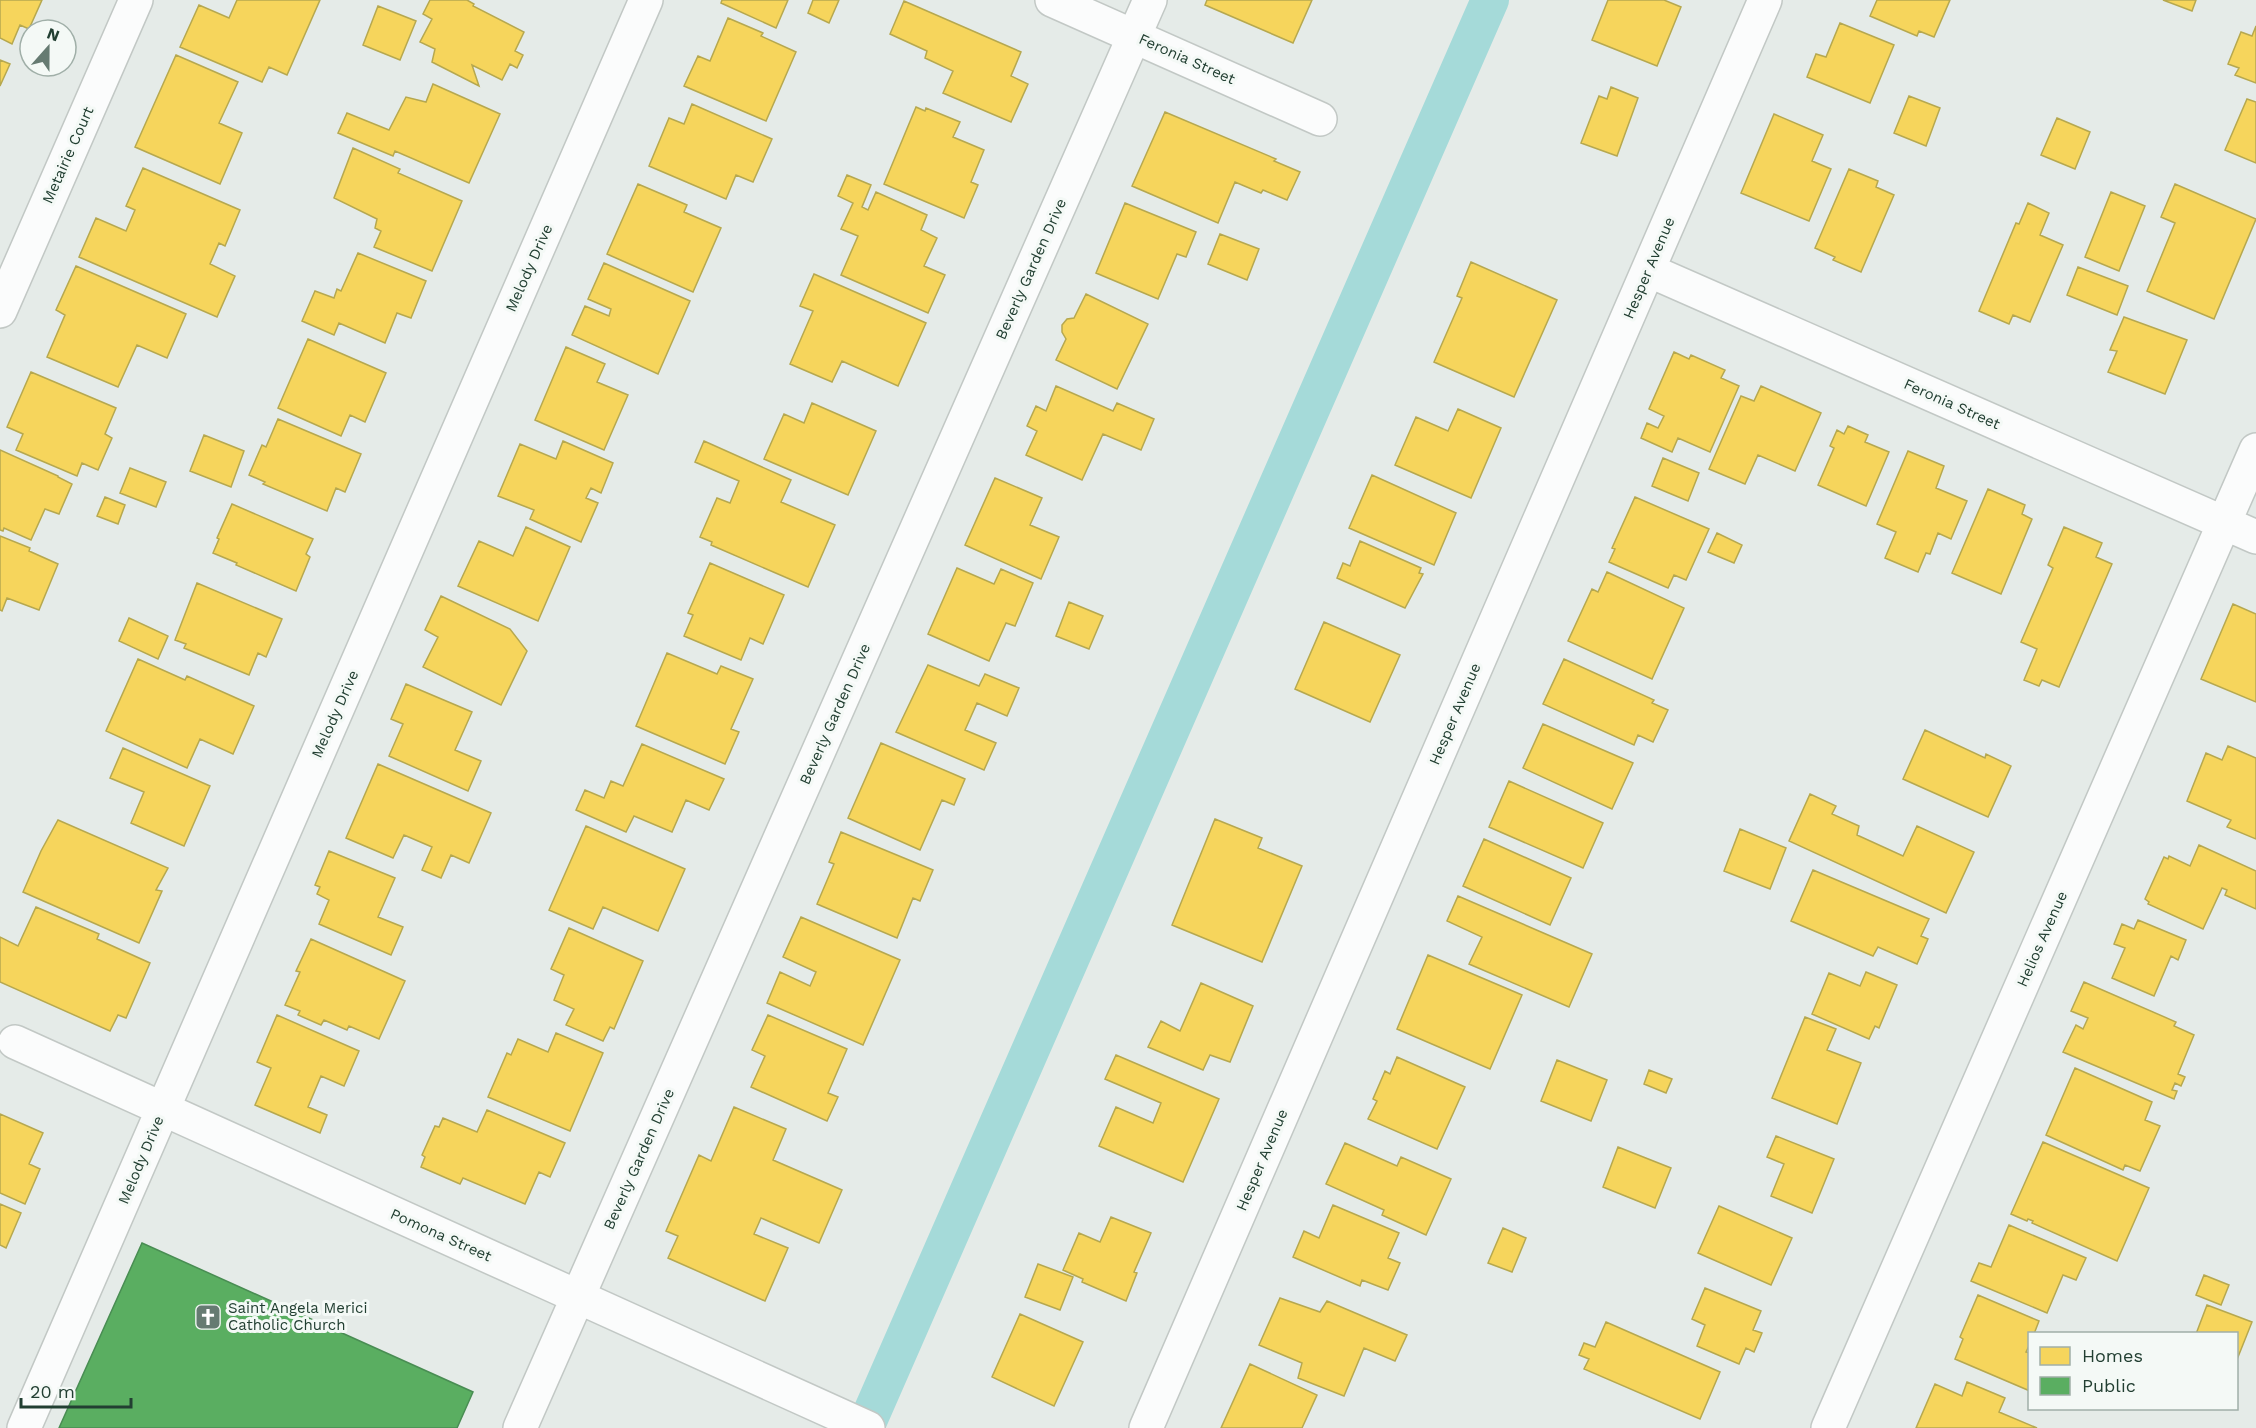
<svg xmlns="http://www.w3.org/2000/svg" width="2256" height="1428" font-family="'Work Sans',sans-serif">
	<style>
		.homes { fill: #f6d55c; stroke: #b6a84f; stroke-width: 1.5 }
		.public { fill: #5aae61; stroke: #498d53; stroke-width: 1.5 }
		.lines { fill: none; stroke-linecap: round; stroke-linejoin: round }
		.canal { stroke: #a5dad9; stroke-width: 38 }
		.minor-casing { stroke: #c2c8c5; stroke-width: 36 }
		.minor { stroke: #fbfcfc; stroke-width: 33 }
		.labels { text-anchor: middle; dominant-baseline: central; stroke-width: 6; stroke-linejoin: round; paint-order: stroke }
		.street-label { font-size: 15px; fill: #223f32; stroke: #f4f9f6 }
		.poi-label { font-size: 15px; fill: #223f32; stroke: #f4f9f6; text-anchor: start }
	</style>
	<rect width="100%" height="100%" fill="#e5ebe8"/>
	<path class="homes" d="M 0,0 L 42,0 L 29,29 L 20,25 L 12,44 L 0,38 Z
		M 237,0 L 320,0 L 287,75 L 269,67 L 262,82 L 180,47 L 199,5 L 229,18 Z
		M 430,0 L 467,0 L 474,4 L 473,6 L 524,32 L 515,51 L 523,55 L 517,68 L 510,64 L 502,80 L 472,65 L 479,86 L 432,62 L 435,49 L 420,42 L 432,19 L 423,14 Z
		M 722,0 L 788,0 L 776,28 L 721,3 Z
		M 813,0 L 839,0 L 829,23 L 808,13 Z
		M 1207,0 L 1312,0 L 1293,43 L 1205,5 Z
		M 1608,0 L 1664,0 L 1681,7 L 1657,66 L 1592,40 Z
		M 1877,0 L 1950,0 L 1934,37 L 1919,31 L 1917,36 L 1870,16 Z
		M 2163,0 L 2196,0 L 2192,11 Z
		M 904,1 L 1021,52 L 1011,76 L 1028,84 L 1011,122 L 943,93 L 953,71 L 925,58 L 927,51 L 890,34 Z
		M 378,6 L 416,21 L 400,60 L 363,45 Z
		M 728,18 L 763,33 L 761,36 L 796,52 L 766,121 L 684,86 L 698,56 L 710,61 Z
		M 1840,23 L 1894,45 L 1870,103 L 1807,77 L 1816,54 L 1826,57 Z
		M 2256,26 L 2256,83 L 2235,75 L 2239,68 L 2228,64 L 2241,32 L 2252,36 Z
		M 176,55 L 238,82 L 219,123 L 242,133 L 220,184 L 135,147 Z
		M 0,60 L 10,64 L 0,86 Z
		M 433,84 L 500,114 L 469,183 L 395,151 L 393,156 L 338,133 L 347,113 L 389,130 L 406,97 L 426,102 Z
		M 1611,87 L 1638,98 L 1617,156 L 1581,143 L 1599,96 L 1607,99 Z
		M 1909,96 L 1940,108 L 1926,146 L 1894,133 Z
		M 2247,99 L 2256,102 L 2256,163 L 2225,150 Z
		M 692,104 L 772,139 L 753,182 L 736,175 L 726,199 L 649,166 L 669,118 L 684,124 Z
		M 916,107 L 925,111 L 926,108 L 960,122 L 953,137 L 984,150 L 971,182 L 978,185 L 964,218 L 884,184 Z
		M 1165,112 L 1276,159 L 1274,161 L 1300,172 L 1287,200 L 1263,190 L 1261,193 L 1235,182 L 1218,223 L 1132,186 Z
		M 1774,114 L 1823,135 L 1812,161 L 1831,169 L 1809,221 L 1741,193 Z
		M 2057,118 L 2090,132 L 2075,169 L 2041,155 Z
		M 353,148 L 400,169 L 398,173 L 462,201 L 432,271 L 374,247 L 381,231 L 375,228 L 377,219 L 334,198 Z
		M 143,168 L 240,210 L 225,246 L 219,243 L 210,264 L 235,276 L 217,317 L 79,257 L 96,218 L 126,231 L 135,210 L 126,206 Z
		M 1849,169 L 1878,181 L 1876,187 L 1894,195 L 1861,272 L 1833,260 L 1835,257 L 1815,248 Z
		M 847,175 L 871,185 L 862,207 L 868,210 L 876,192 L 927,215 L 921,230 L 937,238 L 924,266 L 945,275 L 928,313 L 841,275 L 858,236 L 841,229 L 853,203 L 838,196 Z
		M 638,184 L 687,205 L 684,212 L 721,228 L 693,292 L 607,254 Z
		M 2175,184 L 2256,219 L 2214,319 L 2147,291 L 2175,223 L 2161,217 Z
		M 2111,192 L 2145,206 L 2119,271 L 2085,257 Z
		M 1125,203 L 1196,232 L 1186,257 L 1177,254 L 1158,299 L 1096,273 Z
		M 2028,203 L 2049,213 L 2040,235 L 2063,245 L 2030,322 L 2013,315 L 2009,324 L 1979,311 L 2016,223 L 2019,224 Z
		M 1220,234 L 1259,249 L 1247,280 L 1208,264 Z
		M 358,253 L 426,281 L 411,318 L 397,313 L 385,343 L 339,323 L 334,335 L 302,321 L 315,291 L 334,298 L 337,289 L 341,291 Z
		M 1471,262 L 1557,300 L 1514,397 L 1434,362 L 1462,298 L 1457,296 Z
		M 604,263 L 690,301 L 658,374 L 572,335 L 585,306 L 609,316 L 611,309 L 588,299 Z
		M 76,266 L 186,314 L 167,358 L 137,345 L 118,387 L 47,357 L 65,315 L 56,310 Z
		M 2078,267 L 2128,286 L 2117,315 L 2067,295 Z
		M 814,274 L 926,323 L 898,386 L 842,361 L 832,382 L 790,364 L 813,311 L 800,306 Z
		M 1086,294 L 1148,324 L 1117,389 L 1056,360 L 1066,339 L 1062,332 L 1062,325 L 1067,319 L 1074,318 Z
		M 2124,317 L 2187,340 L 2165,394 L 2108,372 L 2117,351 L 2110,350 Z
		M 308,339 L 386,373 L 365,422 L 350,415 L 341,436 L 278,408 Z
		M 566,347 L 605,364 L 597,382 L 628,395 L 604,450 L 535,420 Z
		M 1674,352 L 1689,359 L 1691,355 L 1725,370 L 1721,378 L 1739,386 L 1710,452 L 1678,438 L 1672,452 L 1641,438 L 1647,423 L 1658,428 L 1664,416 L 1649,409 Z
		M 31,372 L 116,408 L 105,434 L 112,438 L 98,470 L 82,463 L 77,476 L 16,450 L 23,434 L 7,427 Z
		M 1056,386 L 1113,411 L 1117,403 L 1154,419 L 1141,450 L 1103,434 L 1082,480 L 1026,455 L 1037,431 L 1027,426 L 1036,406 L 1046,411 Z
		M 1761,386 L 1821,413 L 1795,471 L 1758,455 L 1745,484 L 1709,469 L 1741,396 L 1754,401 Z
		M 812,403 L 876,431 L 848,495 L 764,459 L 784,414 L 804,423 Z
		M 1458,409 L 1501,428 L 1471,498 L 1395,465 L 1416,417 L 1448,431 Z
		M 278,419 L 361,454 L 345,492 L 336,488 L 327,511 L 263,484 L 265,482 L 249,475 L 262,445 L 266,447 Z
		M 1848,426 L 1868,435 L 1865,442 L 1889,452 L 1866,506 L 1818,485 L 1834,448 L 1830,446 L 1837,430 L 1844,434 Z
		M 204,435 L 244,451 L 231,487 L 190,471 Z
		M 563,441 L 613,463 L 601,493 L 591,488 L 586,498 L 598,503 L 581,542 L 530,519 L 534,510 L 498,496 L 520,444 L 556,459 Z
		M 704,441 L 791,480 L 781,502 L 835,525 L 808,587 L 711,545 L 712,542 L 700,537 L 717,498 L 730,503 L 739,481 L 695,462 Z
		M 0,450 L 58,476 L 58,477 L 72,484 L 59,514 L 45,509 L 31,540 L 4,528 L 3,531 L 0,530 Z
		M 1908,451 L 1944,466 L 1936,488 L 1967,501 L 1951,539 L 1938,533 L 1930,554 L 1926,553 L 1918,572 L 1885,558 L 1896,532 L 1877,524 Z
		M 1663,458 L 1699,473 L 1688,501 L 1652,486 Z
		M 130,468 L 166,482 L 156,507 L 120,493 Z
		M 1372,475 L 1456,513 L 1434,565 L 1349,528 Z
		M 995,478 L 1042,498 L 1030,525 L 1059,537 L 1041,579 L 965,545 Z
		M 1988,489 L 2025,505 L 2022,514 L 2032,519 L 2001,594 L 1952,573 Z
		M 105,497 L 125,505 L 118,524 L 97,516 Z
		M 1635,497 L 1709,529 L 1686,580 L 1674,575 L 1668,588 L 1609,562 L 1615,549 L 1612,548 Z
		M 232,504 L 313,539 L 306,554 L 310,557 L 296,591 L 236,565 L 237,563 L 213,553 L 219,539 L 217,538 Z
		M 526,527 L 570,547 L 538,621 L 458,586 L 479,541 L 513,556 Z
		M 2064,527 L 2102,543 L 2096,557 L 2112,564 L 2059,687 L 2042,680 L 2039,686 L 2024,680 L 2037,649 L 2021,642 L 2053,568 L 2048,565 Z
		M 1717,533 L 1742,545 L 1734,563 L 1708,552 Z
		M 0,536 L 30,548 L 29,551 L 58,564 L 39,610 L 7,598 L 2,611 L 0,610 Z
		M 1360,541 L 1421,568 L 1419,573 L 1423,574 L 1405,608 L 1337,578 L 1343,563 L 1350,566 Z
		M 710,563 L 784,595 L 763,644 L 750,638 L 741,660 L 684,636 L 693,615 L 688,613 Z
		M 957,568 L 994,584 L 1001,569 L 1033,583 L 1015,626 L 1006,623 L 989,661 L 928,634 Z
		M 1607,572 L 1684,608 L 1652,679 L 1568,641 L 1592,589 L 1598,592 Z
		M 197,583 L 282,619 L 266,657 L 258,653 L 249,675 L 184,648 L 186,644 L 175,640 Z
		M 441,596 L 510,629 L 527,651 L 501,705 L 423,667 L 438,637 L 425,630 Z
		M 1069,602 L 1103,616 L 1089,649 L 1056,636 Z
		M 2233,604 L 2256,614 L 2256,702 L 2201,679 Z
		M 129,618 L 168,636 L 158,659 L 119,641 Z
		M 1324,622 L 1400,655 L 1370,722 L 1295,689 Z
		M 667,653 L 717,674 L 721,666 L 753,679 L 731,729 L 739,732 L 725,764 L 636,726 Z
		M 138,659 L 185,680 L 187,676 L 254,706 L 233,754 L 200,739 L 187,768 L 106,731 Z
		M 1564,659 L 1654,700 L 1652,703 L 1668,710 L 1653,742 L 1638,735 L 1634,745 L 1543,704 Z
		M 928,665 L 979,686 L 985,674 L 1019,688 L 1007,716 L 977,703 L 965,730 L 996,743 L 984,770 L 896,732 Z
		M 406,684 L 472,712 L 455,750 L 481,761 L 468,791 L 389,756 L 403,724 L 391,719 Z
		M 1543,724 L 1633,763 L 1612,809 L 1523,768 Z
		M 1925,730 L 1985,758 L 1986,754 L 2011,766 L 1988,817 L 1903,779 Z
		M 881,743 L 965,779 L 954,805 L 942,800 L 920,850 L 848,818 Z
		M 642,744 L 724,779 L 709,810 L 686,800 L 672,832 L 634,816 L 626,832 L 576,810 L 585,790 L 604,798 L 611,781 L 623,786 Z
		M 2228,746 L 2256,758 L 2256,839 L 2227,827 L 2231,820 L 2187,801 L 2206,753 L 2222,760 Z
		M 123,748 L 210,786 L 184,846 L 131,823 L 144,792 L 110,778 Z
		M 378,764 L 491,813 L 469,863 L 451,855 L 441,878 L 422,870 L 432,847 L 404,835 L 393,858 L 346,838 Z
		M 1509,781 L 1603,823 L 1583,868 L 1489,827 Z
		M 1810,794 L 1836,806 L 1832,814 L 1859,826 L 1857,835 L 1903,856 L 1917,826 L 1974,852 L 1946,913 L 1789,841 Z
		M 1215,819 L 1262,838 L 1258,848 L 1302,866 L 1262,962 L 1172,925 Z
		M 58,820 L 168,868 L 156,890 L 162,891 L 139,943 L 23,892 L 41,851 Z
		M 586,826 L 685,869 L 658,931 L 603,907 L 593,929 L 549,910 Z
		M 1740,829 L 1786,848 L 1770,889 L 1724,871 Z
		M 841,832 L 933,870 L 920,901 L 913,898 L 897,938 L 817,904 L 834,864 L 829,862 Z
		M 1484,839 L 1571,878 L 1550,925 L 1463,886 Z
		M 2199,845 L 2256,871 L 2256,909 L 2225,895 L 2227,890 L 2222,888 L 2203,929 L 2148,904 L 2149,902 L 2145,899 L 2164,857 L 2168,859 L 2169,856 L 2190,866 Z
		M 329,851 L 395,878 L 378,917 L 403,927 L 391,955 L 319,924 L 329,900 L 317,894 L 320,887 L 315,885 Z
		M 1813,870 L 1929,919 L 1921,936 L 1928,939 L 1917,964 L 1878,947 L 1873,956 L 1791,921 Z
		M 1458,896 L 1592,954 L 1569,1007 L 1469,964 L 1482,937 L 1447,921 Z
		M 36,907 L 99,934 L 97,939 L 150,963 L 126,1018 L 118,1015 L 110,1031 L 0,982 L 0,937 L 18,946 Z
		M 801,917 L 900,960 L 863,1045 L 767,1003 L 780,972 L 810,986 L 816,972 L 783,957 Z
		M 2138,920 L 2186,940 L 2178,960 L 2171,956 L 2154,996 L 2112,978 L 2125,948 L 2114,944 L 2122,924 L 2134,929 Z
		M 569,928 L 643,961 L 614,1029 L 610,1027 L 603,1041 L 566,1025 L 574,1009 L 554,1000 L 564,975 L 551,969 Z
		M 311,939 L 405,981 L 379,1039 L 349,1026 L 347,1030 L 324,1020 L 321,1025 L 298,1015 L 300,1011 L 285,1005 L 300,972 L 296,971 Z
		M 1428,955 L 1522,995 L 1490,1069 L 1397,1029 Z
		M 1866,972 L 1897,985 L 1879,1028 L 1875,1026 L 1869,1039 L 1812,1014 L 1829,973 L 1860,986 Z
		M 2084,982 L 2176,1022 L 2174,1026 L 2194,1035 L 2178,1074 L 2185,1077 L 2181,1086 L 2175,1083 L 2172,1090 L 2177,1091 L 2174,1099 L 2063,1052 L 2076,1025 L 2083,1029 L 2088,1018 L 2071,1011 Z
		M 1201,983 L 1253,1006 L 1230,1062 L 1210,1055 L 1203,1070 L 1148,1047 L 1161,1021 L 1180,1031 Z
		M 277,1015 L 359,1051 L 344,1086 L 321,1076 L 308,1107 L 327,1115 L 320,1133 L 255,1105 L 271,1068 L 257,1062 Z
		M 768,1015 L 847,1049 L 828,1093 L 838,1097 L 827,1121 L 751,1087 L 765,1056 L 752,1050 Z
		M 1805,1017 L 1836,1029 L 1827,1050 L 1861,1063 L 1837,1124 L 1772,1098 Z
		M 556,1033 L 603,1053 L 570,1131 L 488,1097 L 507,1053 L 511,1055 L 518,1039 L 548,1052 Z
		M 1116,1055 L 1219,1099 L 1183,1182 L 1099,1146 L 1116,1107 L 1153,1123 L 1161,1103 L 1105,1079 Z
		M 1397,1057 L 1465,1087 L 1437,1149 L 1368,1119 L 1377,1101 L 1373,1099 L 1385,1071 L 1390,1074 Z
		M 1557,1060 L 1607,1080 L 1591,1121 L 1541,1101 Z
		M 2075,1068 L 2152,1102 L 2145,1120 L 2160,1126 L 2140,1171 L 2125,1165 L 2123,1170 L 2046,1135 Z
		M 1649,1070 L 1672,1079 L 1666,1093 L 1644,1084 Z
		M 734,1107 L 786,1129 L 773,1160 L 842,1190 L 819,1243 L 761,1218 L 754,1234 L 788,1248 L 765,1301 L 668,1258 L 678,1236 L 666,1231 L 699,1155 L 711,1161 Z
		M 487,1110 L 565,1143 L 550,1177 L 539,1172 L 525,1204 L 463,1178 L 460,1184 L 421,1167 L 425,1157 L 422,1155 L 435,1126 L 439,1127 L 443,1118 L 477,1132 Z
		M 0,1114 L 43,1133 L 29,1164 L 40,1169 L 25,1204 L 0,1193 Z
		M 1776,1136 L 1834,1159 L 1812,1213 L 1771,1196 L 1784,1164 L 1767,1157 Z
		M 2043,1142 L 2149,1188 L 2117,1261 L 2032,1223 L 2033,1221 L 2028,1219 L 2027,1221 L 2011,1214 Z
		M 1345,1143 L 1397,1166 L 1401,1157 L 1451,1179 L 1426,1235 L 1382,1215 L 1384,1210 L 1326,1184 Z
		M 1618,1147 L 1671,1168 L 1655,1208 L 1603,1187 Z
		M 0,1204 L 21,1213 L 6,1248 L 0,1245 Z
		M 1333,1205 L 1399,1233 L 1388,1258 L 1400,1263 L 1388,1290 L 1362,1280 L 1360,1286 L 1293,1257 L 1304,1231 L 1319,1238 Z
		M 1719,1206 L 1792,1238 L 1771,1285 L 1698,1253 Z
		M 1111,1217 L 1151,1233 L 1134,1272 L 1137,1273 L 1126,1301 L 1082,1282 L 1083,1279 L 1063,1270 L 1079,1233 L 1100,1242 Z
		M 2009,1225 L 2086,1258 L 2076,1280 L 2063,1275 L 2047,1313 L 1971,1281 L 1979,1263 L 1991,1267 Z
		M 1503,1228 L 1526,1238 L 1512,1272 L 1488,1263 Z
		M 1038,1264 L 1073,1277 L 1060,1310 L 1025,1297 Z
		M 2204,1275 L 2229,1285 L 2221,1305 L 2196,1295 Z
		M 1705,1288 L 1761,1311 L 1753,1330 L 1762,1333 L 1754,1352 L 1746,1348 L 1739,1364 L 1697,1346 L 1705,1325 L 1692,1319 Z
		M 1978,1295 L 2039,1321 L 2034,1334 L 2030,1334 L 2030,1344 L 2026,1352 L 2030,1353 L 2030,1391 L 1955,1359 L 1963,1339 L 1960,1337 Z
		M 1280,1298 L 1320,1312 L 1327,1301 L 1407,1335 L 1395,1361 L 1364,1348 L 1344,1396 L 1298,1378 L 1302,1363 L 1259,1345 Z
		M 2207,1305 L 2252,1322 L 2236,1362 L 2236,1334 L 2196,1334 Z
		M 1020,1314 L 1083,1342 L 1054,1406 L 992,1377 Z
		M 1606,1322 L 1720,1372 L 1700,1419 L 1584,1369 L 1589,1359 L 1579,1355 L 1584,1343 L 1595,1347 Z
		M 1250,1364 L 1317,1395 L 1302,1428 L 1221,1428 Z
		M 1967,1382 L 2005,1398 L 1999,1412 L 2037,1428 L 1916,1428 L 1935,1384 L 1962,1396 Z"/>
	<path class="public" d="M 142,1243 L 473,1392 L 457,1428 L 59,1428 Z"/>
	<g class="lines">
		<path class="canal" d="M 865,1428 L 1490,0"/>
		<g class="minor-casing">
			<path id="minor" d="M 1052,0 L 1320,119
				M 1648,270 L 2256,537
				M 0,311 L 136,0
				M 15,1042 L 868,1428
				M 24,1428 L 646,0
				M 520,1428 L 1150,0
				M 1146,1428 L 1765,0
				M 1828,1428 L 2256,450"/>
		</g>
		<use href="#minor" class="minor"/>
	</g>
	<defs>
		<g id="church-square" transform="scale(1.35)"><rect x="-9" y="-9" width="18" height="18" rx="4" fill="#667b72" stroke="#f4f9f6"/><path d="M-1.2-6h2.4v3.5h3.3v2.4h-3.3V6h-2.4V-.1h-3.3v-2.4h3.3Z" fill="#fff"/></g>
	</defs>
	<g fill-rule="evenodd">
		<use href="#church-square" x="208" y="1317"/>
	</g>
	<g class="labels">
		<g class="street-label">
			<text transform="translate(1187 59) rotate(24)">Feronia Street</text>
			<text transform="translate(68 155) rotate(-66)">Metairie Court</text>
			<text transform="translate(529 268) rotate(-66)">Melody Drive</text>
			<text transform="translate(1649 268) rotate(-67)">Hesper Avenue</text>
			<text transform="translate(1031 269) rotate(-66)">Beverly Garden Drive</text>
			<text transform="translate(1952 404) rotate(24)">Feronia Street</text>
			<text transform="translate(335 714) rotate(-66)">Melody Drive</text>
			<text transform="translate(835 714) rotate(-66)">Beverly Garden Drive</text>
			<text transform="translate(1455 714) rotate(-67)">Hesper Avenue</text>
			<text transform="translate(2042 939) rotate(-66)">Helios Avenue</text>
			<text transform="translate(639 1159) rotate(-66)">Beverly Garden Drive</text>
			<text transform="translate(141 1160) rotate(-67)">Melody Drive</text>
			<text transform="translate(1262 1160) rotate(-67)">Hesper Avenue</text>
			<text transform="translate(441 1235) rotate(24)">Pomona Street</text>
		</g>
		<g class="poi-label">
			<text x="228" y="1308">Saint Angela Merici<tspan x="228" dy="17">Catholic Church</tspan></text>
		</g>
	</g>
	<rect x="2028" y="1332" width="210" height="78" fill="#f4f9f6" stroke="#a0afa8" stroke-width="1.5"/>
	<rect x="2040" y="1347" width="30" height="18" fill="#f6d55c" stroke="#a0afa8" stroke-width="1.5"/>
	<text x="2082" y="1362" font-size="18" fill="#223f32">Homes</text>
	<rect x="2040" y="1377" width="30" height="18" fill="#5aae61" stroke="#a0afa8" stroke-width="1.5"/>
	<text x="2082" y="1392" font-size="18" fill="#223f32">Public</text>
	<g transform="translate(48 48) rotate(21)"><circle r="28" fill="#f4f9f6" stroke="#a0afa8" stroke-width="1.5"/>
	<path d="M0-4.5L10 22L0 15L-10 22Z" fill="#667b72"/>
	<text y="-9" font-size="16" font-weight="bold" text-anchor="middle" fill="#223f32">N</text>
	</g>
	<path d="M21 1398v9h110v-9" fill="none" stroke="#223f32" stroke-width="3"/>
	<text x="30" y="1398" font-size="18" fill="#223f32" stroke="#f4f9f6" stroke-width="4.5" paint-order="stroke">20 m</text>
</svg>
